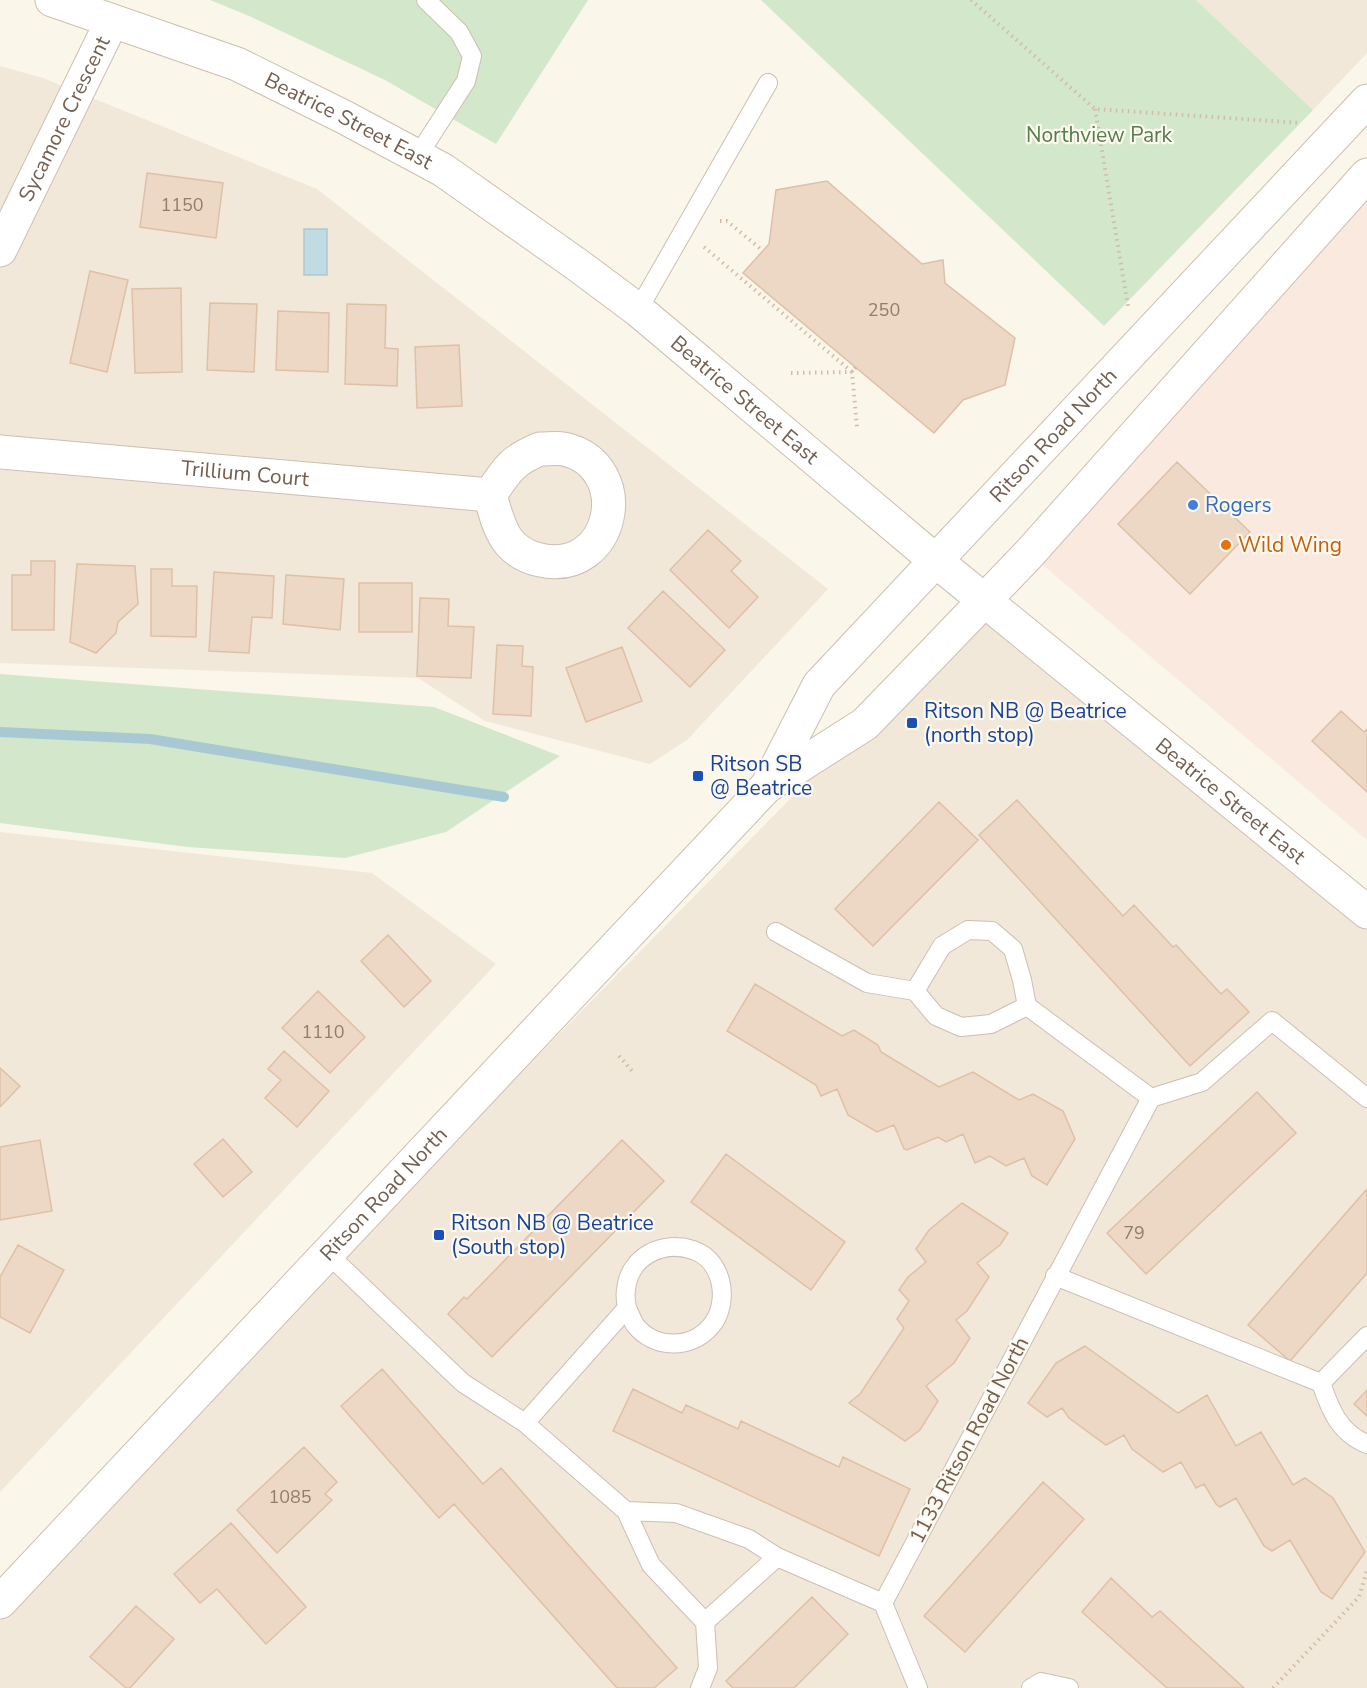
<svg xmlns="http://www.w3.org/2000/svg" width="1367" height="1688" font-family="'Nunito Sans',sans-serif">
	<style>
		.residential { fill: #f1e8d9 }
		.commercial { fill: #f9e9df }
		.green { fill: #d3e7ca }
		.water { fill: #c0dbe2; stroke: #a8c9d3; stroke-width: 1.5 }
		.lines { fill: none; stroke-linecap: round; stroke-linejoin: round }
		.stream { stroke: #a8c9d3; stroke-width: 10 }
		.building { fill: #edd8c5; stroke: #dec0a7; stroke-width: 1.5 }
		.lane-casing { stroke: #ccbfb1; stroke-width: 20 }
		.street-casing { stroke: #ccbfb1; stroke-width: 35 }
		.secondary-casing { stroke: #cebfaf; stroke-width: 35 }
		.path { stroke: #d2bca7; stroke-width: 4; stroke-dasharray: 1.5 4.5; stroke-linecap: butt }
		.lane { stroke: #fff; stroke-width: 18 }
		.street { stroke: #fff; stroke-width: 33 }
		.secondary { stroke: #fff; stroke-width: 33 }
		.shop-dot { fill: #3f7fe0; stroke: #fdf9f0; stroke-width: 2 }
		.food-dot { fill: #e8710a; stroke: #fdf9f0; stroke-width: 2 }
		.transit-dot { fill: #1a4fb4; stroke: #fdf9f0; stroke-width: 2 }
		.labels { text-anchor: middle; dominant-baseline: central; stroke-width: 4.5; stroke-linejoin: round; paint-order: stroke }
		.number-label { font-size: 18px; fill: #927d6d }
		.street-label { font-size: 21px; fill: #735f50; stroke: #fdf9f0 }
		.park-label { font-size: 21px; fill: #567d4c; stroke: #fdf9f0 }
		.shop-label { font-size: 21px; fill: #366cbe; stroke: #fdf9f0; text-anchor: start }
		.food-label { font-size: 21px; fill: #c56008; stroke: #fdf9f0; text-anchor: start }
		.transit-label { font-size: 21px; fill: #164399; stroke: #fdf9f0; text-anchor: start }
	</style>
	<rect width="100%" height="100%" fill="#fbf6ea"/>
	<path class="residential" d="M 1196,0 L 1367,0 L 1367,53 L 1313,110 Z
		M 0,66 L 43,78 L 317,189 L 828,589 L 687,740 L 650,764 L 485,721 L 418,678 L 0,663 Z
		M 984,602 L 1367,912 L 1367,1688 L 0,1688 L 0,1602 Z
		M 0,832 L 372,873 L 496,964 L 0,1492 Z"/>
	<path class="commercial" d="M 1367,196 L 1367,840 L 1031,555 Z"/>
	<path class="green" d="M 210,0 L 588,0 L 496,144 L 385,80 L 249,16 Z
		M 761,0 L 1196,0 L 1313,110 L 1104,326 Z
		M 0,674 L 434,707 L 560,756 L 446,832 L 345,858 L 188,847 L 0,823 Z"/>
	<path class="water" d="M 304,229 L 327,229 L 327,275 L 304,275 Z"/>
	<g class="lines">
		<path class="stream" d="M 0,732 L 150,739 L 504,797"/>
	</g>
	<path class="building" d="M 147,173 L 223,183 L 216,238 L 140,227 Z
		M 827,181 L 922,264 L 943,260 L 945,283 L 1015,338 L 1005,385 L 963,400 L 934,433 L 743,273 L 769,244 L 776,190 Z
		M 90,271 L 128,280 L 107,372 L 70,363 Z
		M 181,288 L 182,372 L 135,373 L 132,289 Z
		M 210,303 L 257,304 L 254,372 L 207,370 Z
		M 347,304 L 386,305 L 385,348 L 398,349 L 397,386 L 345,384 Z
		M 278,311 L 329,313 L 328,372 L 276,370 Z
		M 459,345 L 462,406 L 417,408 L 415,347 Z
		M 1177,462 L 1250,532 L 1190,594 L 1118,524 Z
		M 708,530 L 741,561 L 731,571 L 758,597 L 729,628 L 670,570 Z
		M 31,561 L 55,561 L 54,630 L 12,630 L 12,575 L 31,575 Z
		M 77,564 L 135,566 L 138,604 L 118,622 L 116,633 L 96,653 L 70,642 Z
		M 151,569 L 172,569 L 172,586 L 197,586 L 196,637 L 151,636 Z
		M 214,572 L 274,576 L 272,618 L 252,617 L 249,653 L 209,651 Z
		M 286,575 L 344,579 L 340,630 L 283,624 Z
		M 359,583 L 412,583 L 412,632 L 359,632 Z
		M 663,591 L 725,650 L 690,687 L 628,628 Z
		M 420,598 L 449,599 L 448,626 L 474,627 L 471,678 L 417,676 Z
		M 497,645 L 523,646 L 522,666 L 533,667 L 531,716 L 493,714 Z
		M 622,647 L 642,701 L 586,722 L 566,668 Z
		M 1341,711 L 1364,732 L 1367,729 L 1367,792 L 1312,741 Z
		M 1017,800 L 1123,916 L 1134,905 L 1173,947 L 1176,945 L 1221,994 L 1227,989 L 1249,1012 L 1190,1066 L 979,835 Z
		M 939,802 L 978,840 L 873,946 L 835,909 Z
		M 388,935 L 431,981 L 404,1007 L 361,961 Z
		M 755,984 L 842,1036 L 854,1030 L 878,1045 L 881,1052 L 939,1087 L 973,1072 L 1019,1100 L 1033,1094 L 1063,1111 L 1075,1139 L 1047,1185 L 1032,1176 L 1024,1158 L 1006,1166 L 990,1156 L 975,1163 L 963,1134 L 946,1142 L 938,1137 L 907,1150 L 904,1149 L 894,1125 L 877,1132 L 848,1115 L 837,1089 L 821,1096 L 816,1085 L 727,1031 Z
		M 318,991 L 365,1037 L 330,1073 L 282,1028 Z
		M 284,1051 L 329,1091 L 297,1127 L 265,1098 L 281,1080 L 268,1069 Z
		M 0,1068 L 20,1086 L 0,1107 Z
		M 1257,1092 L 1296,1133 L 1146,1274 L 1107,1233 Z
		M 223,1139 L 252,1172 L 223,1197 L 194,1164 Z
		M 40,1140 L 52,1211 L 0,1220 L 0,1147 Z
		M 622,1140 L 664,1181 L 492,1357 L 448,1314 L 464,1297 L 467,1299 Z
		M 726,1154 L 845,1242 L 811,1290 L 691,1202 Z
		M 1367,1189 L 1367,1273 L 1290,1361 L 1248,1325 Z
		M 962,1203 L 1008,1233 L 1000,1245 L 977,1263 L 989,1277 L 967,1311 L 956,1320 L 970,1338 L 954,1363 L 926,1386 L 938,1401 L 920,1430 L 905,1441 L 849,1403 L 860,1394 L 904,1328 L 897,1319 L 909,1301 L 899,1290 L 908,1277 L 926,1262 L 916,1249 L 929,1230 Z
		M 18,1245 L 64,1270 L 30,1333 L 0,1317 L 0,1277 Z
		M 1085,1346 L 1178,1413 L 1207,1395 L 1236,1446 L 1261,1432 L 1293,1485 L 1305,1478 L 1333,1498 L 1365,1552 L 1332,1599 L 1321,1592 L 1290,1540 L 1272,1551 L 1264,1546 L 1236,1498 L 1220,1507 L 1216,1504 L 1204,1484 L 1196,1488 L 1181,1462 L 1163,1472 L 1132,1449 L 1124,1435 L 1106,1445 L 1069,1418 L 1062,1408 L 1047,1417 L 1028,1403 L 1056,1363 Z
		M 382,1369 L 483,1484 L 501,1468 L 677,1668 L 654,1688 L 617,1688 L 454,1504 L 439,1518 L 341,1406 Z
		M 633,1389 L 682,1413 L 686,1405 L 738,1429 L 741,1421 L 839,1467 L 843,1457 L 910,1489 L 879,1556 L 613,1431 Z
		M 1367,1390 L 1367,1416 L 1354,1404 Z
		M 304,1447 L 337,1482 L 325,1494 L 332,1500 L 277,1553 L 237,1510 Z
		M 1043,1482 L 1084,1519 L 965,1652 L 924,1616 Z
		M 231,1523 L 306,1607 L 266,1644 L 217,1589 L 200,1603 L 174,1574 Z
		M 1111,1578 L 1152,1617 L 1160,1611 L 1244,1688 L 1167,1688 L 1082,1612 Z
		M 812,1597 L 848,1634 L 794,1688 L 733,1688 L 726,1681 Z
		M 136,1606 L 174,1639 L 130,1688 L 126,1688 L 90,1657 Z"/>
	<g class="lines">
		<g class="lane-casing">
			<path id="lane" d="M 417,157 L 466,81 L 472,56 L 459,32 L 426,0
				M 638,310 L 768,83
				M 776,932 L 867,983 L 915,991 L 936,1016 L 961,1027 L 991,1024 L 1027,1006
				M 1151,1098 L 1202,1082 L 1272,1021 L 1367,1098
				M 329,1255 L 463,1383 L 525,1423
				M 1055,1276 L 1321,1383 C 1330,1409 1339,1433 1367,1444
				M 627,1308 C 630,1314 632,1320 635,1325 C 654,1349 691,1350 711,1326 C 730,1304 724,1260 693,1250 C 663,1240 629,1256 626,1290 C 625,1296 626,1303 627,1308 L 525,1423 L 626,1511 L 651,1565 L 705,1622 L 777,1557
				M 1321,1383 L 1367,1336
				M 626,1511 L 676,1513 L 749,1539 L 777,1557 L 883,1603 L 1151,1098 L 1027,1006 L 1022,980 L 1013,949 L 992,931 L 968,930 L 942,946 L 915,991
				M 883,1603 L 918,1688
				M 700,1688 L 708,1668 L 705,1622
				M 1031,1688 L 1041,1682 L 1069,1688"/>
		</g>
		<g class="street-casing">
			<g id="street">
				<path id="s1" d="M 0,250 L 112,21"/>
				<path d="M 540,449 C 548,449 556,448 564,449 C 637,466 614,577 540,560 C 504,552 499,526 490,495 C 506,471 512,460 540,449 Z"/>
				<path id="s2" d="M 0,452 L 490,495"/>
			</g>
		</g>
		<g class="secondary-casing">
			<g id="secondary">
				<path id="s3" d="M 52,0 L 237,64 L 344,117 L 443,170 L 579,266 L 638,310 L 936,561 L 1367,912"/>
				<path id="s4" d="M 767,786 L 819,685 L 1367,101"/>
				<path id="s5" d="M 0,1602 L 766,787 L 865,724 L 929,658 L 1028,555 L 1367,175"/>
			</g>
		</g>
		<path class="path" d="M 971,0 L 1095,109 L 1301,123
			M 1095,109 L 1128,306
			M 720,221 L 727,221 L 763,251
			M 704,247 L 852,372 L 856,367
			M 791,373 L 852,372 L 857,427
			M 619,1056 L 633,1072
			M 1273,1688 L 1359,1597 L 1367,1570"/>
		<use href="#lane" class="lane"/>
		<use href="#street" class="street"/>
		<use href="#secondary" class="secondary"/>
	</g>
	<circle class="shop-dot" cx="1193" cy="505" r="6"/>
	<circle class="food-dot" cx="1226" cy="545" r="6"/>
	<g class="transit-dot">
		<rect x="906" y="717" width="12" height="12" rx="3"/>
		<rect x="692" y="770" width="12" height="12" rx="3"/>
		<rect x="433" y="1229" width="12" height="12" rx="3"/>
	</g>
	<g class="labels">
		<g class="number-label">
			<text x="182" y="205">1150</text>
			<text x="884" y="310">250</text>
			<text x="323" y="1032">1110</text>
			<text x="1134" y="1233">79</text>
			<text x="290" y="1497">1085</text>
		</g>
		<g class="street-label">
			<text stroke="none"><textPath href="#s1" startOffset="146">Sycamore Crescent</textPath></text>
			<text stroke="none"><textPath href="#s3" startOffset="321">Beatrice Street East</textPath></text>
			<text stroke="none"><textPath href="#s3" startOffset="807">Beatrice Street East</textPath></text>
			<text stroke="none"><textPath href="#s4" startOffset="456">Ritson Road North</textPath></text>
			<text stroke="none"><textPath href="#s2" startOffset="246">Trillium Court</textPath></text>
			<text stroke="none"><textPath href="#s3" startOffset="1437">Beatrice Street East</textPath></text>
			<text stroke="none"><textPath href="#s5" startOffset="560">Ritson Road North</textPath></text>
			<text transform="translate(969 1440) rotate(-62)">1133 Ritson Road North</text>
		</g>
		<g class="park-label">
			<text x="1099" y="135">Northview Park</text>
		</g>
		<g class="shop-label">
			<text x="1205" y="505">Rogers</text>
		</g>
		<g class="food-label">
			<text x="1238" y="545">Wild Wing</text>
		</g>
		<g class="transit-label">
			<text x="924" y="711">Ritson NB @ Beatrice<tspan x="924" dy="24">(north stop)</tspan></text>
			<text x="710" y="764">Ritson SB<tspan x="710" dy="24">@ Beatrice</tspan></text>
			<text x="451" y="1223">Ritson NB @ Beatrice<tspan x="451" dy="24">(South stop)</tspan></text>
		</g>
	</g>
</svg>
